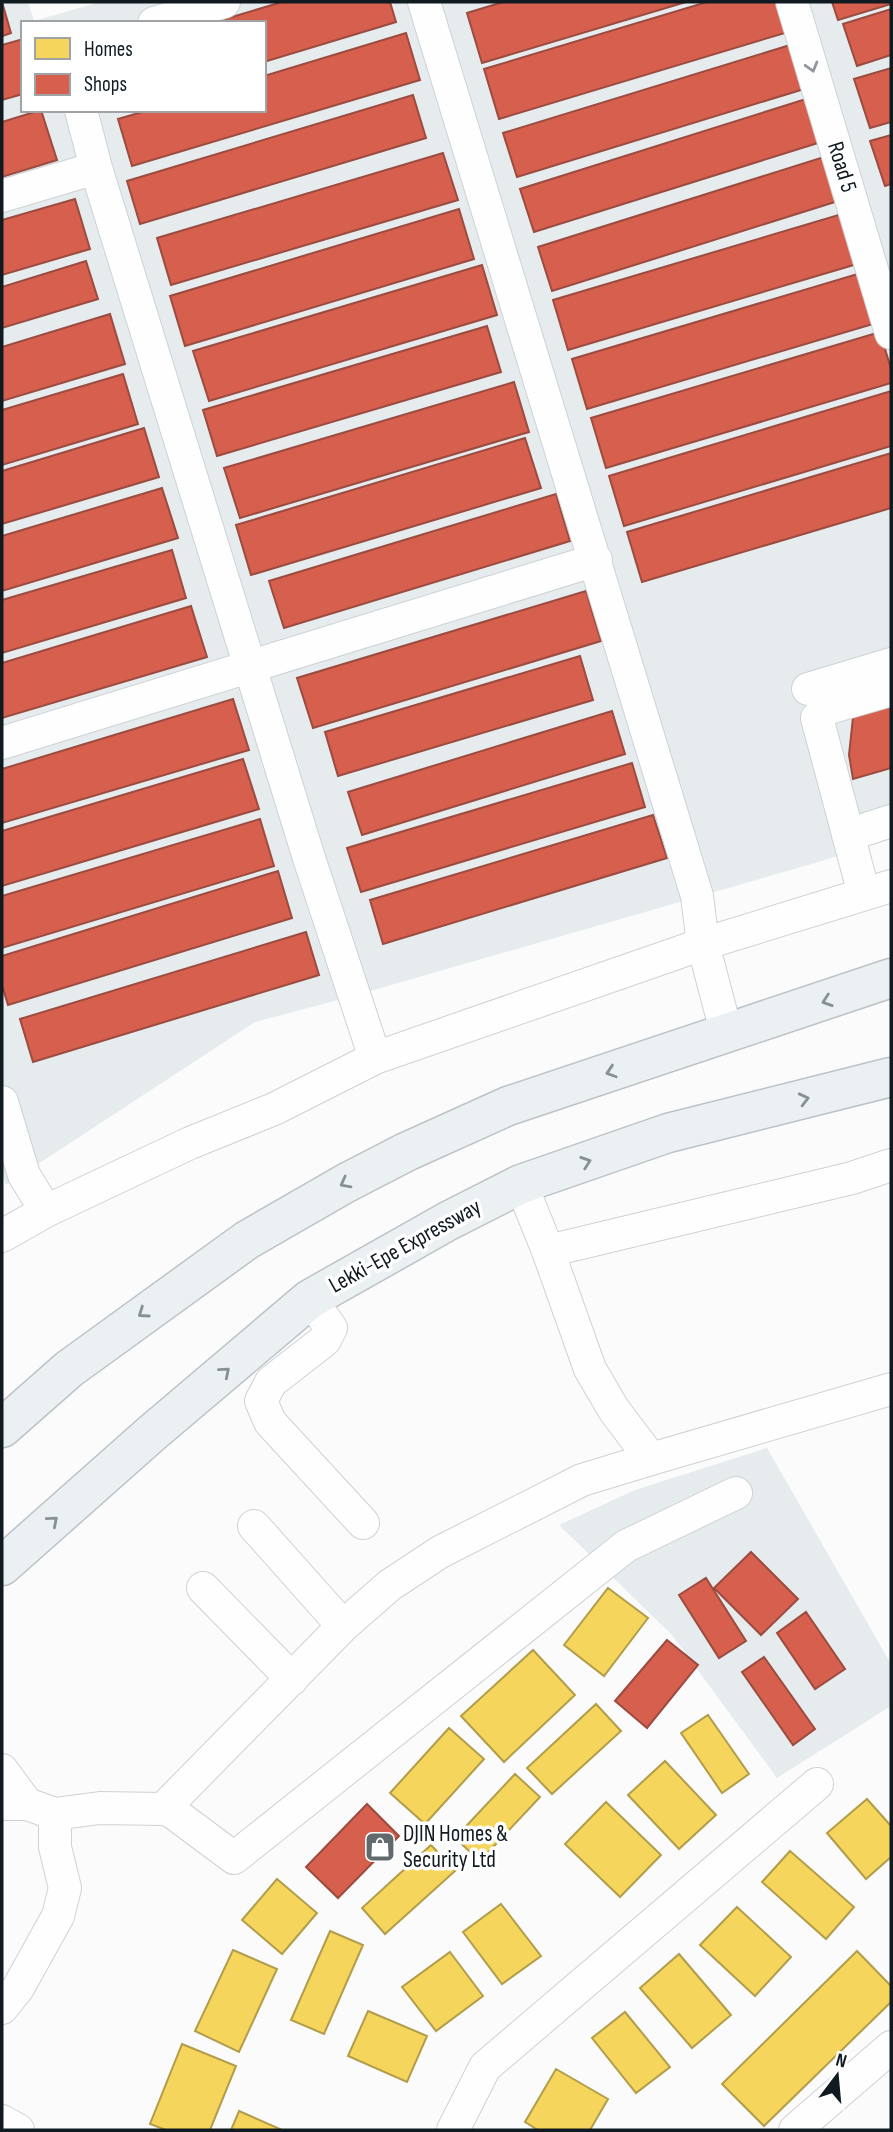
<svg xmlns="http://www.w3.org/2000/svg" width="893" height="2132" font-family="'Sofia Sans Condensed',sans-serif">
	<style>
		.built { fill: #e6ebed; fill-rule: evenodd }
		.homes { fill: #f6d55c; stroke: #b19d4a; stroke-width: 2 }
		.shops { fill: #d6604d; stroke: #9b4b40; stroke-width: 2 }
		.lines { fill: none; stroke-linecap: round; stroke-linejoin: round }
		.minor-casing { stroke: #cdd2d5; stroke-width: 34 }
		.highway-casing { stroke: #bcc2c6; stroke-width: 41 }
		.minor { stroke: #fefefe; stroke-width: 32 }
		.highway { stroke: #ebf0f3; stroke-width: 38 }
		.oneway { stroke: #93979b }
		.oneway2 { stroke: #889094 }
		.labels { text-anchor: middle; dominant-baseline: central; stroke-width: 7; stroke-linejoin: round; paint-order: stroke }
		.street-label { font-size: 23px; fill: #101a21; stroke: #fff }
		.poi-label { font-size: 23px; fill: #101a21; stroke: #fff; text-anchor: start }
	</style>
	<rect width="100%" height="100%" fill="#fbfbfb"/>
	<path class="built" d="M 2,2 L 28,2 L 34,21 L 100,2 L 891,2 L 891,839 L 815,863 L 353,996 L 255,1022 L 6,1185 L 2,1172 ZM 23,23 L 264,23 L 264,110 L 23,110 Z
		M 767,1448 L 891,1664 L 891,1706 L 777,1778 L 672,1635 L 559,1525 L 635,1490 Z"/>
	<path class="homes" d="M 608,1588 L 648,1618 L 604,1676 L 564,1645 Z
		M 533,1650 L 575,1695 L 504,1762 L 461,1716 Z
		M 596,1704 L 621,1731 L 552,1794 L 527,1768 Z
		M 708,1715 L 749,1774 L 722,1793 L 681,1733 Z
		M 449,1728 L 484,1759 L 425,1824 L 390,1793 Z
		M 665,1761 L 716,1815 L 679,1849 L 628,1795 Z
		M 515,1774 L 540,1797 L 480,1861 L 455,1838 Z
		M 867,1799 L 891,1826 L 891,1857 L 866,1879 L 827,1833 Z
		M 606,1802 L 661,1855 L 620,1897 L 565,1844 Z
		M 431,1845 L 455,1871 L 385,1934 L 362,1908 Z
		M 790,1851 L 854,1907 L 826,1939 L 762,1882 Z
		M 277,1879 L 317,1913 L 282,1954 L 242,1920 Z
		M 501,1904 L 541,1956 L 502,1984 L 463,1932 Z
		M 737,1907 L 791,1957 L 755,1996 L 700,1945 Z
		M 330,1931 L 363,1945 L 324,2034 L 291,2020 Z
		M 233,1950 L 277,1969 L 239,2052 L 195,2031 Z
		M 857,1951 L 891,1986 L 891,2002 L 764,2126 L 722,2084 Z
		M 450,1952 L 483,1996 L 436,2031 L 402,1987 Z
		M 679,1954 L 731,2015 L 692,2048 L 640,1988 Z
		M 368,2011 L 427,2036 L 407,2082 L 348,2056 Z
		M 625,2012 L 670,2067 L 636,2093 L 592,2038 Z
		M 182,2044 L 236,2066 L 210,2130 L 166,2130 L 150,2124 Z
		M 556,2069 L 608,2099 L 590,2130 L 538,2130 L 525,2122 Z
		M 239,2111 L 280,2129 L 279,2130 L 231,2130 Z"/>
	<path class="shops" d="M 2,2 L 11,33 L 2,36 Z
		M 282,2 L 390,2 L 396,22 L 264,62 L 264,23 L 212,23 Z
		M 503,2 L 686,2 L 482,63 L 467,13 Z
		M 707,2 L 779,2 L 788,32 L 499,119 L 484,69 Z
		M 832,2 L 891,2 L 891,4 L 838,20 Z
		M 891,9 L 891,55 L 857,66 L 843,24 Z
		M 406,33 L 420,80 L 132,166 L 118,119 L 149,110 L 264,110 L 264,76 Z
		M 23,39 L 23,94 L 2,100 L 2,45 Z
		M 790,45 L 804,89 L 517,177 L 503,133 Z
		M 891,68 L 891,122 L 870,128 L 854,79 Z
		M 413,95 L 426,138 L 140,224 L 127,181 Z
		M 806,99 L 821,142 L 534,232 L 520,189 Z
		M 41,110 L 57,160 L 2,177 L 2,122 Z
		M 891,135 L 891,184 L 885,186 L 870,141 Z
		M 443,153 L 458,200 L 171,285 L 157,238 Z
		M 824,157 L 838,201 L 552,291 L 538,247 Z
		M 75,199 L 90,249 L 2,275 L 2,220 Z
		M 459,209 L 474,259 L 185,346 L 170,296 Z
		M 842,214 L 857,264 L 568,350 L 553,300 Z
		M 86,261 L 98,299 L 2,328 L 2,287 Z
		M 482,265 L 497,315 L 209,401 L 193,351 Z
		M 861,273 L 876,323 L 587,409 L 572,359 Z
		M 110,314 L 125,364 L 2,401 L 2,347 Z
		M 487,326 L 501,372 L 217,456 L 203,410 Z
		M 880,332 L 891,369 L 891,383 L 606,468 L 591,418 Z
		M 123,374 L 138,424 L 2,465 L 2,410 Z
		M 514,382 L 529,432 L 240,518 L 224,468 Z
		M 891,391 L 891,446 L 624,526 L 609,476 Z
		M 144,428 L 159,477 L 2,524 L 2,471 Z
		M 525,438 L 541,488 L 251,575 L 236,525 Z
		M 891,453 L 891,508 L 642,582 L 627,532 Z
		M 162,488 L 178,538 L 2,591 L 2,536 Z
		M 556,494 L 570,541 L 284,628 L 269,581 Z
		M 172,550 L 186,598 L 2,653 L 2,600 Z
		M 586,591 L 601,641 L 313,728 L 297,678 Z
		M 191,606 L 207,657 L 2,718 L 2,663 Z
		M 580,656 L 593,700 L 338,776 L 325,732 Z
		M 891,698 L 891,768 L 853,779 L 849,755 L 854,708 Z
		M 233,699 L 249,750 L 2,823 L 2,769 Z
		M 612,711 L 625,754 L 362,835 L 348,792 Z
		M 243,759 L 259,809 L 2,886 L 2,831 Z
		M 632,763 L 645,807 L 361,892 L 347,848 Z
		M 653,815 L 667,858 L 383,944 L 370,900 Z
		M 260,819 L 274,866 L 2,948 L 2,896 Z
		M 278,871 L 292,918 L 8,1005 L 2,985 L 2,956 Z
		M 306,932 L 319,975 L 33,1062 L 20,1019 Z
		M 751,1552 L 798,1599 L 761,1635 L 714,1588 Z
		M 706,1578 L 746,1641 L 719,1658 L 679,1595 Z
		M 806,1612 L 845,1669 L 815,1689 L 777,1633 Z
		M 667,1640 L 698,1665 L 647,1728 L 615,1701 Z
		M 764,1657 L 815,1729 L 793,1745 L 742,1672 Z
		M 367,1804 L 399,1836 L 338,1898 L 306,1867 Z"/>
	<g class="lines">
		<g class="minor-casing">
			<path id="minor" d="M 424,2 L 697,896 L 703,944 L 727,1035
				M 792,2 L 891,333
				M 154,23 L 224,2
				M 81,110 L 96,168 L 309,858 L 375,1058
				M 2,196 L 96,168
				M 808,689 L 891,664
				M 2,743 L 596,560
				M 848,835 L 891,821
				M 864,894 L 817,718 L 825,709 L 891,690
				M 2,1102 L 24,1175 L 46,1211
				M 521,1184 L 548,1251 L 590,1369 L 614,1410 L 651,1459 L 891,1389
				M 2,1236 L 46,1211 L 190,1143 L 274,1109 L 375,1058 L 703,944 L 891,886
				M 548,1251 L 852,1178 L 891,1165
				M 310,1299 L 331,1328 L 325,1340 L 271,1382 L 261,1401 L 270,1422 L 363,1523
				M 254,1526 L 343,1626
				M 203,1588 L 292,1679
				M 2,1770 L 27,1804
				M 2,1804 L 27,1804 L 55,1814 L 100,1808 L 163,1809 L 171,1811 L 234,1858 L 626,1546 L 736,1493
				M 163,1809 L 343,1626 L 390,1585 L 440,1552 L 582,1480 L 651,1459
				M 2,2008 L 18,1988 L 58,1916 L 65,1888 L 55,1847 L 55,1814
				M 2,2121 L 18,2130
				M 453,2130 L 485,2067 L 817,1784
				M 795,2130 L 891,2047"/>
		</g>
		<g class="highway-casing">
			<path id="highway" d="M 2,1428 L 69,1369 L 247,1240 L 346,1183 L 406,1152 L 508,1106 L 891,978
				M 2,1566 L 152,1433 L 310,1299 L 448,1221 L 521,1184 L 668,1133 L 891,1077"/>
		</g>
		<use href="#minor" class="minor"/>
		<use href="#highway" class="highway"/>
	</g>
	<defs><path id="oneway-chevron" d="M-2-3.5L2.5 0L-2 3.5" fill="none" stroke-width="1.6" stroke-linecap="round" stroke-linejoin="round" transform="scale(1.75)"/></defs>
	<use class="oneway" href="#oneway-chevron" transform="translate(812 67) rotate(74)"/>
	<g class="oneway2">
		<use href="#oneway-chevron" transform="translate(827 1001) rotate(161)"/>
		<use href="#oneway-chevron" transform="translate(611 1072) rotate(162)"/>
		<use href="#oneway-chevron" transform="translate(804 1099) rotate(-14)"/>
		<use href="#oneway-chevron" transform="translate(586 1162) rotate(-19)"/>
		<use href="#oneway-chevron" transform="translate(345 1183) rotate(152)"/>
		<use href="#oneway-chevron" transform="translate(143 1313) rotate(145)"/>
		<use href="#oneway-chevron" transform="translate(225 1372) rotate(-40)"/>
		<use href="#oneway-chevron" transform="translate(53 1521) rotate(-41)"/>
	</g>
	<defs>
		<g id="shop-square" transform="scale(1.575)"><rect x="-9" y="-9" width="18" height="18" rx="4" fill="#62696d" stroke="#fff"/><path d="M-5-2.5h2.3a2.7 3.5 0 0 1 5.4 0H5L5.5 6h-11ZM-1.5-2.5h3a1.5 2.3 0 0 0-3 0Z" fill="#fff"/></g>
	</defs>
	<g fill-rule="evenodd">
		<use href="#shop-square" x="380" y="1847"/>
	</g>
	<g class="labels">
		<g class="street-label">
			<text transform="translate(842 167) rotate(73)">Road 5</text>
			<text transform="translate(405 1246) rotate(-29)">Lekki-Epe Expressway</text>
		</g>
		<g class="poi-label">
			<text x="403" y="1834">DJIN Homes &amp;<tspan x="403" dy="26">Security Ltd</tspan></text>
		</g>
	</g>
	<rect width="893" height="2132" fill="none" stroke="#101a21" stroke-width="7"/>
	<rect x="21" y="21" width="245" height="91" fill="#ffffff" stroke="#9fa3a6" stroke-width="2"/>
	<rect x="35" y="38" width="35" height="21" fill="#f6d55c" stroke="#9fa3a6" stroke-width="2"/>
	<text x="84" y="56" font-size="21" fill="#101a21">Homes</text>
	<rect x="35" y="74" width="35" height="21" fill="#d6604d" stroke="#9fa3a6" stroke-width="2"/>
	<text x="84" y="91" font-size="21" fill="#101a21">Shops</text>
	<g transform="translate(837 2076) rotate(16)" stroke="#ffffff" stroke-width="5" paint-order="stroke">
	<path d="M0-5L12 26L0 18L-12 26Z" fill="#101a21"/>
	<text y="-10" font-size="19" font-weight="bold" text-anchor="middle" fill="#101a21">N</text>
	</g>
</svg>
